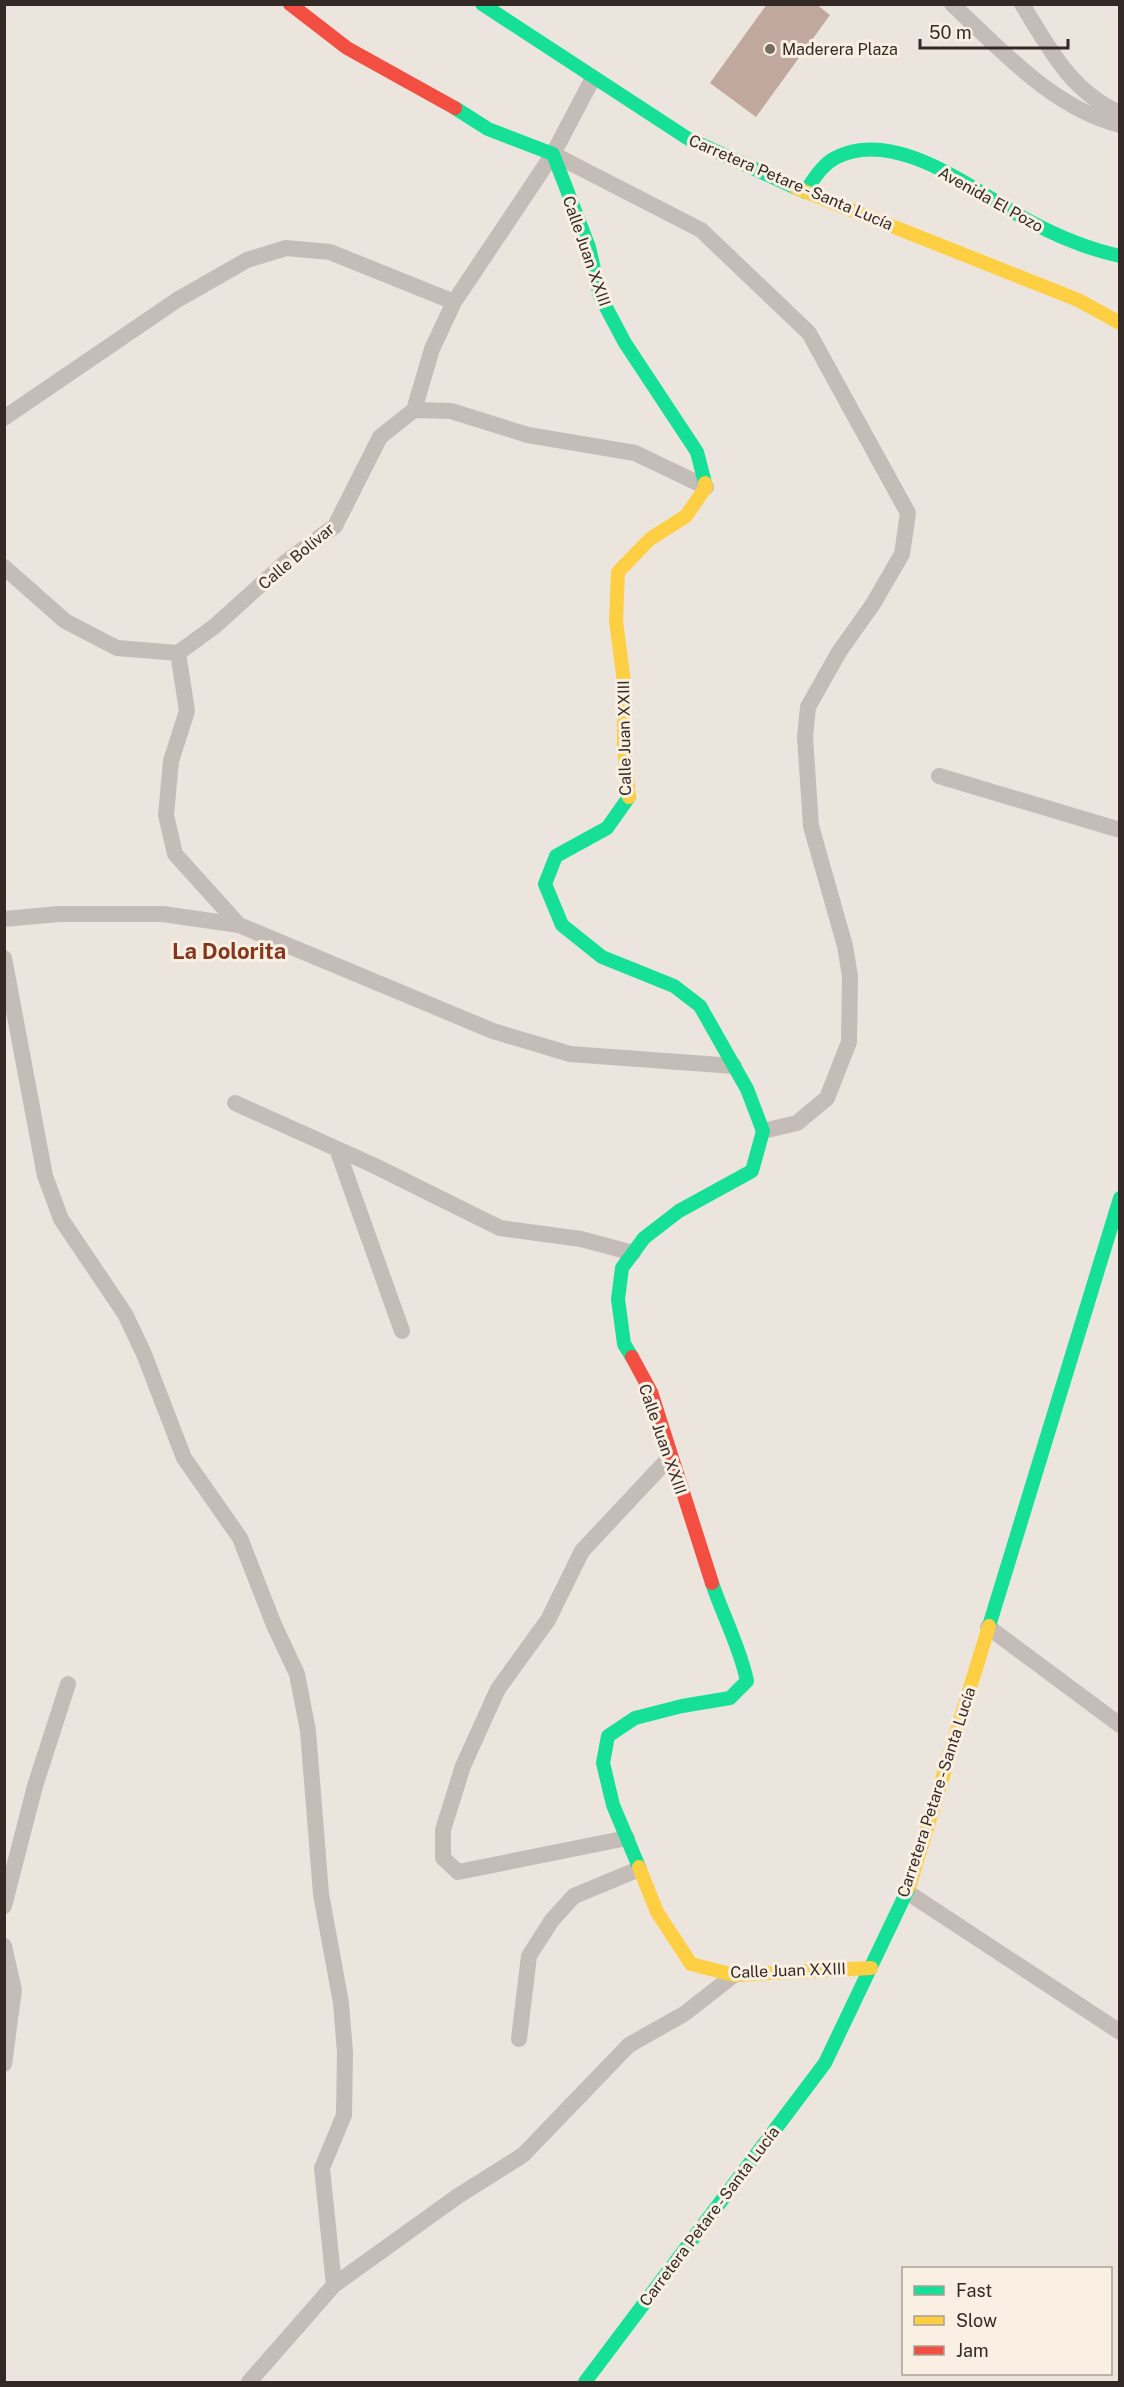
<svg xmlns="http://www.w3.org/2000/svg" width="1124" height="2387" font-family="'Public Sans',sans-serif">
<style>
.building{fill:#c0a89e}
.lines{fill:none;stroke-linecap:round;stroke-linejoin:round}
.street{stroke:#c4bdb7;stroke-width:16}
.fast{stroke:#16e098;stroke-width:14}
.slow{stroke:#ffcf43;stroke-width:14}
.jam{stroke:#f24e42;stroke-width:14}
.poi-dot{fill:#746b65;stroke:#f9efe3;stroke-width:2}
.labels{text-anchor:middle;stroke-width:6;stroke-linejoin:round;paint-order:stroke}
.poi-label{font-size:16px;fill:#342a25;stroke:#f9efe3;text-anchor:start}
.street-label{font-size:16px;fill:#342a25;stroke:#f9efe3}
.district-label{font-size:22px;font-weight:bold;fill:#86361c;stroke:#f9efe3}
</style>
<rect width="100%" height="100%" fill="#ece5dd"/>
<path class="building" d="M767,4H816L830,15L756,117L710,83Z"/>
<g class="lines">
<path class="street" d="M952,4C1001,50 1053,108 1120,125
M1022,4C1049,48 1071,92 1120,113
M593,78L553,154L701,230L809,333L908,513L902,554L873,604L839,652L808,707L805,737L811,826L845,946L850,976L849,1042L827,1098L797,1123L763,1131
M414,410L432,349L454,302L553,154
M4,418L177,300L247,260L286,248L330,252L454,302
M4,567L65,621L117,648L178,653L215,626L287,561L335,526L380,437L414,410L451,411L528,435L635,453L706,487
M178,653L187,711L171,761L166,815L175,854L239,925
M939,776L1120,830
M4,919L59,914H163L239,925L493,1031L570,1054L734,1066
M4,958L45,1176L61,1219L125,1314L144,1354L184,1458L240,1538L274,1625L297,1674L308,1731L321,1894L341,2003L345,2052L344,2115L322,2168L334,2285
M235,1103L373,1165L500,1228L581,1239L633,1253
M337,1149L402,1331
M988,1627L1120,1725
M627,1838L458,1872L443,1858V1830L463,1766L498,1689L548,1620L582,1551L670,1457
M907,1892L1120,2032
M4,1906L35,1786L68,1684
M4,1946L14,1990L4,2064
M519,2039L529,1956L552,1920L574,1896L639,1869
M249,2382L334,2285L458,2196L523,2155L629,2045L684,2014L734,1975"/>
<path class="fast" d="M482,4L687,138L796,188
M455,108L488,129L553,154L589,247L600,296L625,343L697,452L705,483
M805,192C813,180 822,165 835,158C897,125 979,195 1031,222C1059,237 1088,249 1120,256
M629,797L607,828L556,856L545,884L562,925L602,957L674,986L700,1006L747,1089L763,1131L752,1171L679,1211L644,1238L622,1268L618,1299L624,1344L632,1357
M989,1626L1120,1198
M639,1867L613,1805L603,1763L608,1736L635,1718L682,1706L730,1698L747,1681C740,1647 723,1616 712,1583
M585,2382L825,2063L909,1887"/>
<path class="slow" d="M796,188L1078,300L1120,323
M629,797L624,748V682L616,621L618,572L650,539L686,516L706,487L705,483
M639,1867L657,1912L691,1964L734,1975L871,1968
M909,1887L989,1626"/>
<path class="jam" d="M290,4L347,48L455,108
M632,1357L651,1392L712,1583"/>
</g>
<circle class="poi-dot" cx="770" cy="49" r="6"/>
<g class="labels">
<g class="poi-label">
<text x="782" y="55">Maderera Plaza</text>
</g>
<g class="street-label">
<text transform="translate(791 182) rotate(23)" y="6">Carretera Petare - Santa Lucía</text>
<text transform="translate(991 199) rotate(29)" y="6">Avenida El Pozo</text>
<text transform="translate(587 251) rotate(71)" y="6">Calle Juan XXIII</text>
<text transform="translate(296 556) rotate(-40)" y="6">Calle Bolívar</text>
<text transform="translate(624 738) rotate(-91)" y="6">Calle Juan XXIII</text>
<text transform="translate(663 1439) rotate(71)" y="6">Calle Juan XXIII</text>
<text transform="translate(936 1792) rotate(-72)" y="6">Carretera Petare - Santa Lucía</text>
<text transform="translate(788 1970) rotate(-2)" y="6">Calle Juan XXIII</text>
<text transform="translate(709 2216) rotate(-53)" y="6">Carretera Petare - Santa Lucía</text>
</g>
<g class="district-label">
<text x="229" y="959">La Dolorita</text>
</g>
</g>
<rect width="1124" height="2387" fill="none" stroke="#342a25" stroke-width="12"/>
<rect x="902" y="2267" width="210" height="108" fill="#f9efe3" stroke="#aaa097" stroke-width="1.5"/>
<rect x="914" y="2286" width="30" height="9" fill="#16e098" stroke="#aaa097" stroke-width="1.5"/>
<text x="956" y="2297" font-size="18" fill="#342a25">Fast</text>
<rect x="914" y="2316" width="30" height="9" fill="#ffcf43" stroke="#aaa097" stroke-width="1.5"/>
<text x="956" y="2327" font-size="18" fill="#342a25">Slow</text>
<rect x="914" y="2346" width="30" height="9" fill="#f24e42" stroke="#aaa097" stroke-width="1.5"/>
<text x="956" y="2357" font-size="18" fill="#342a25">Jam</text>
<path d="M920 39v9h148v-9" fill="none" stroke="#342a25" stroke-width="3"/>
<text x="929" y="39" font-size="18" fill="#342a25" stroke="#f9efe3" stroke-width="4.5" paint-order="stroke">50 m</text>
</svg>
